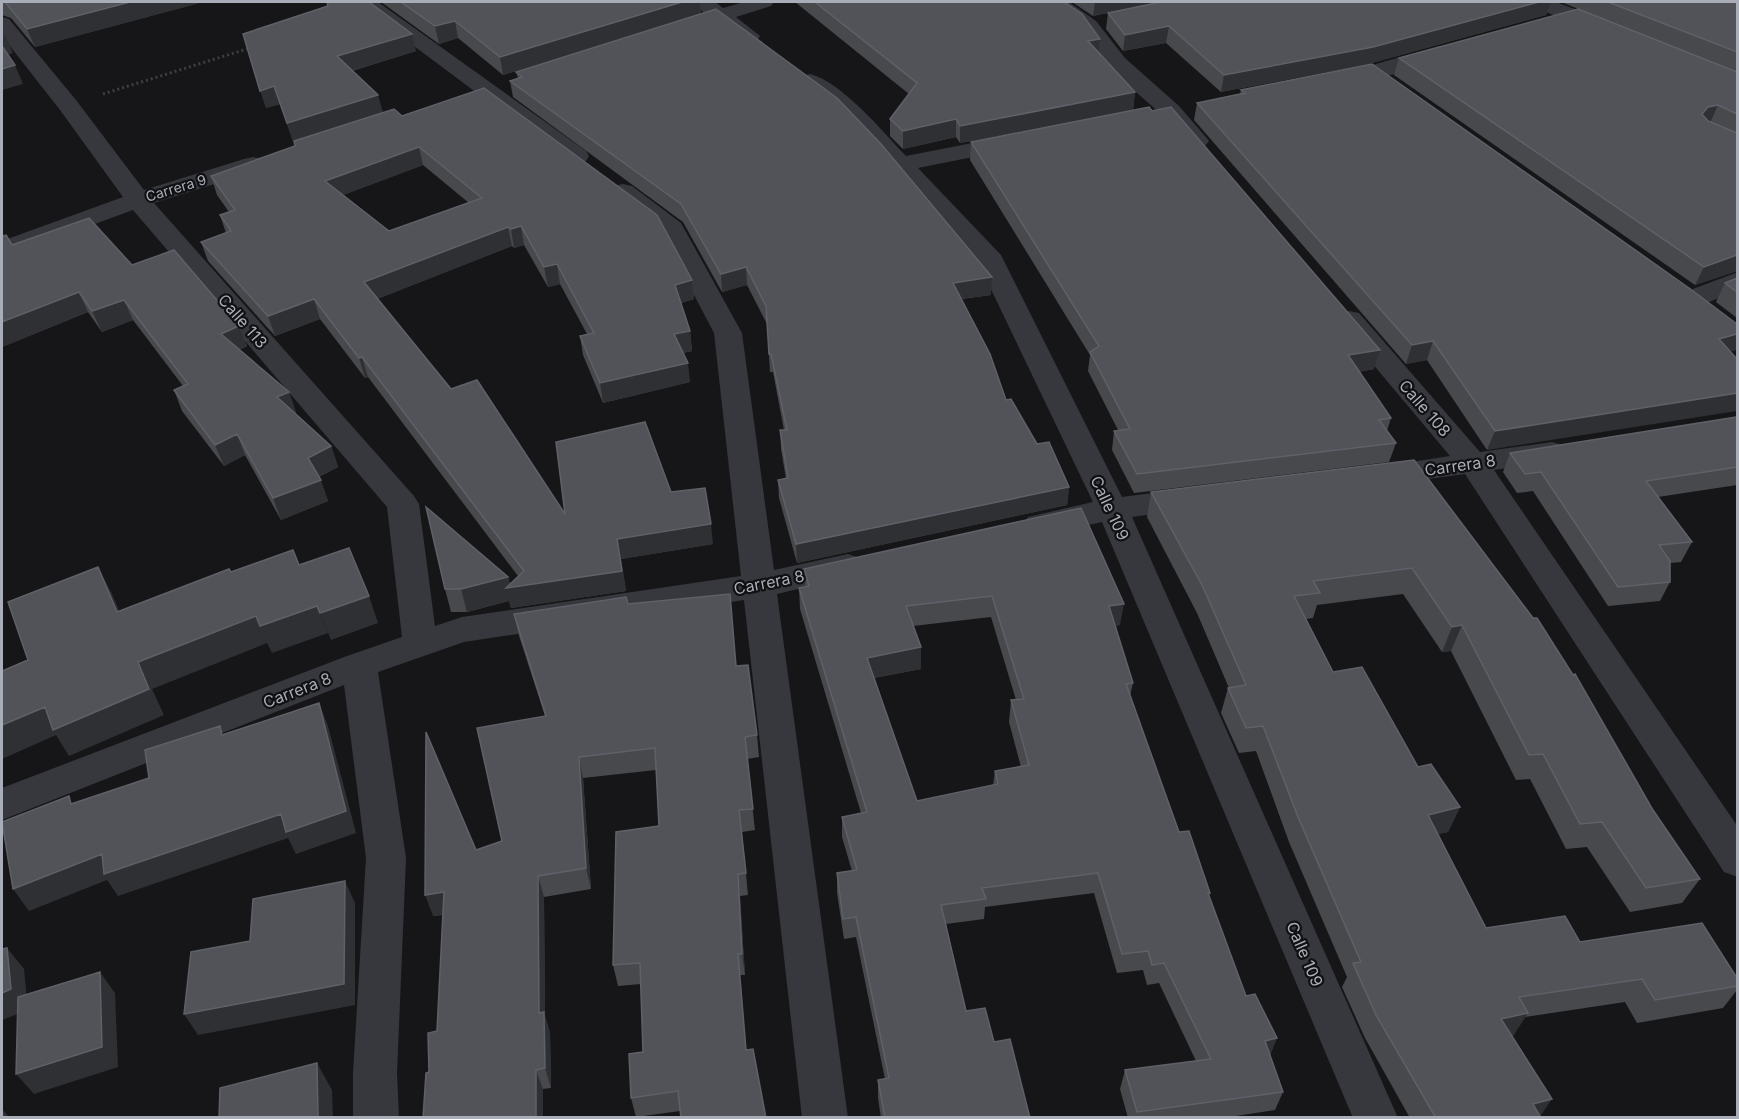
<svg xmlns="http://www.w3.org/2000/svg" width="1739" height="1119" font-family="Inter,sans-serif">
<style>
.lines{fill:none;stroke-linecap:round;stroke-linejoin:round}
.path{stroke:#3d3f44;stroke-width:3;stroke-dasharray:2 3;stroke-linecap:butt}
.minor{fill:#37383d;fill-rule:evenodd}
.wall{fill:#47494d;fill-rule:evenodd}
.shaded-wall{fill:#2f3033}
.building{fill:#525359;stroke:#5f6168;stroke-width:1.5;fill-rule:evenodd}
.labels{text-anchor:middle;stroke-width:4.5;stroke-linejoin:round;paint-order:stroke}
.far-street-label{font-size:14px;fill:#a8adb8;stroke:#111113}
.street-label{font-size:16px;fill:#a8adb8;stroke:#111113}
</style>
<rect width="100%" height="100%" fill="#161618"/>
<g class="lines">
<path class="path" d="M103,94L250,48"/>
<path class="minor" d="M355,2H378L586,151L589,156L586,161L577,163L568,161Z
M692,2H715L723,8L744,2H774L771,6L736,17L760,36L757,41C741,45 729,32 717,23L704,26L697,24L693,20L697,16L704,13Z
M1046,2H1069L1096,21L1125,58L1179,106L1205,136L1209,141L1205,146L1197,148L1189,146L1163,116L1109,68L1082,29Z
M1529,2H1556L1614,24L1617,29L1614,34L1606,35L1598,34L1532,6Z
M2,17L9,19L76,100L144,190L244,159L253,157L262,159L265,164L262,169L154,203L414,496L419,504L435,626L462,617L741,576L714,333L661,232L611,191L614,186L623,184L632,186L681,223L742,333L774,570L848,554L860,558L865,566L860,574L777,594L848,1118H802L744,600L464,642L378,672L406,858L397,1073L399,1118H353V1073L366,858L344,685L2,820V788L347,656L402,637L387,507L133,210L2,258V241L123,197L60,110L2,36Z
M1439,46L1447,48L1450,53L1447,58C1419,66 1353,90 1327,84L1324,79L1327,74L1369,66Z
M810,74C842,82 883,132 906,156L1013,135L1021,137L1025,142L1021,147L1013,149L918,168L1001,255L1122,497L1192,488L1203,491L1208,499L1203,507L1132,517L1398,1118H1353L1102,522L1039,536L1028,533L1023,525L1028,517L1093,502L976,258L839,113L802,86L799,81L802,76Z
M1738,272V290L1702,305L1692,307L1682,305L1678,299L1682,293Z
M1349,311L1359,313L1480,452L1552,442L1563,445L1567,452L1563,459L1494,470L1738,827V877L1724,872L1465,474L1377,486L1366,483L1361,476L1366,469L1450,456L1335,319L1339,313Z"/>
</g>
<path class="wall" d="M2,2H203L35,47L11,18L2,15Z
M326,2H369L416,51L352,71L383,112L293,141L280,104L266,108L328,6Z
M381,2H700L701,13L503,75L458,38L439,44Z
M795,2H1064L1098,53L1135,92L1133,110L960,143L956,137L903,149L890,136V119L909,94Z
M1072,2H1551L1546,15L1368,64L1221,92L1166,43L1123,51L1106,29L1108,13L1141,6L1093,16Z
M1561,2H1737V271L1695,285L1394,75L1399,58L1656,40Z
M516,72L991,295L962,299L1006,400L1069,487L1067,505L797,563L779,498L778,480L786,479L781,449L780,430H784L773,372H770L767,324L747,285L722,292L683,222L513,97L510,81L518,78Z
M1241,90L1736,324L1731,352L1487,450L1427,360L1406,364L1194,120L1197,103L1240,94Z
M402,116L692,280L694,299L681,303L690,331L692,351L683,353L690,382L603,403L583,355L580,336L587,334L560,284L548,287L524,245L514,248L512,246L377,299L451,389L565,514L671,492L713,544L621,559L626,591L511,608L509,601L467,612H451L445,589L508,577L510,584L518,576L368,377L365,378L320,319L275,336L208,261L201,242L226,233L220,215L229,212L217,195L211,176ZM423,165L469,203L389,231L343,195Z
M971,142L1374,369L1359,372L1391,418L1387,431L1396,443L1389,462L1134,493L1112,450L1114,431L1118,430L1088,371L1090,355L970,160Z
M2,231L4,236L12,245L132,265L239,326L247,346L239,350L289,392L296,413H295L331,446L338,467L319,477L328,501L281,520L245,455L224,466L182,411L174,390L183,386L133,320L102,332L88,312L2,347Z
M1737,278V318L1716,302L1725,283Z
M1737,417V485L1658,497L1692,542L1681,562L1670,563V582L1660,601L1608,606L1533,491L1517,493L1503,472L1510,453Z
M1414,460L1700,879L1682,903L1630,912L1587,847L1566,849L1530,779L1516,780L1451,651L1442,652L1403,594L1317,605L1313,618L1306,619L1333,672L1418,767L1460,807L1448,832L1438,834L1486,928L1580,942L1737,978V990L1723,1008L1637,1023L1625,1002L1525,1017L1513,1036H1512L1541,1118H1410L1365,1038L1342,987L1347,977L1289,842L1256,751L1239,753L1221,713L1228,688H1229L1197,613L1147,517L1151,492Z
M1081,508L1120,625L1115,626L1133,683L1130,696L1179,832L1210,893L1209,896L1246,996L1277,1038L1270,1055L1283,1092L1275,1110L1223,1118H1128L1120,1089L1125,1070L1196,1061L1159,983L1147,985L1143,970L1117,973L1094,893L985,907L984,919L946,924L966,1011L994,1042L1030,1118H881L878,1098V1080L885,1079L856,937L844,939L837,893V873L852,871L842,837V817L861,813L800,609L799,588L805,587L804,569ZM991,617L1016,700H1011L1009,722L1021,767L995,771L993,785L917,801L874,678L921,669V647L913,626Z
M628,604L736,666L757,735L759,757L747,759L755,830L742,832L748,895L740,896L745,975H740L680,1111L636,1117L631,1098L643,1052L641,984L618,986L613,965L659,826L656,770L583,778L591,889L544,897L545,1016L550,1033L551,1088L543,1089V1118H423L429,1072L437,1031L443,915L433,916L476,850L502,841L545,716L519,636L514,614Z"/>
<path class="shaded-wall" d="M130,2H203L35,47L27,29Z
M682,2H700L701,13L503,75L500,57Z
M1095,2H1161L1093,16Z
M1539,2H1551L1546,15L1368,64L1221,92L1224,75Z
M455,21L458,38L439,44L435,26Z
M1169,26L1166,43L1123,51L1125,35Z
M412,34L416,51L341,74L337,56Z
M5,35L13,53L3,56L2,52V36Z
M1100,39L1098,56L1088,41Z
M15,65L23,84L2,90V69Z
M274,86L280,104L266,108L260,91Z
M1135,92L1133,110L960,143V126Z
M378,95L383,112L293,141L287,123Z
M1718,105L1710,123L1700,125L1702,114L1708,107Z
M956,119V137L903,149V131Z
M419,147L423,165L330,200L325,181Z
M521,226L524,245L514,248L511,229Z
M508,227L512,246L370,302L364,282Z
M1737,255V271L1695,285L1704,267Z
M557,264L560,284L548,287L544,267Z
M746,267L747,285L722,292L721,274Z
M992,277L991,295L952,300L953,283Z
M692,280L694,299L677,304L675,285Z
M79,292L88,312L2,347V322Z
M314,299L320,319L275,336L268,316Z
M124,300L133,320L102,332L92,311Z
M239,326L247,346L229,355L221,334Z
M690,331L692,351L677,354L674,334Z
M1737,334V350L1710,358L1719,339Z
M1433,341L1427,360L1406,364L1412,345Z
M1380,350L1374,369L1343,375L1348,355Z
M362,357L368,377L365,378L359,358Z
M688,363L690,382L603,403L600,383Z
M289,392L296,413L285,418L277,397Z
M1737,393V411L1487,450L1495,431Z
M237,434L245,455L224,466L215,445Z
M331,446L338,467L315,479L308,458Z
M321,480L328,501L281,520L273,498Z
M1069,487L1067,505L797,563L796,544Z
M711,524L713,544L621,559L626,591L511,608L509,601L467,612L461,589L508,577L510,587L617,539Z
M98,567L112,594L131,639L117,612Z
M369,596L378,623L331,640L320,613Z
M1124,604L1120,625L1106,627L1109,606Z
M317,606L328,633L272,653L267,643L152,689L164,715L69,756L56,735L2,759V725L138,662L256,616Z
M1462,625L1451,651L1442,652L1452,627Z
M921,647V669L867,679V658Z
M319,703L328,726L356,833L296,854L288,838L118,896L107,880L29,911L13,889Z
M579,757L583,778L591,889L586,868Z
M1460,807L1448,832L1416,839L1428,815Z
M738,874L740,896L745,975L742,954Z
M538,876L544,897L545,1016L550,1033L551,1088L545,1068L539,1013Z
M345,881L355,903V1005L198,1035L184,1014Z
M444,892L451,913L433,916L425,895Z
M7,948L24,969L28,1010L2,1020V993Z
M738,954L740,975L748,1070L746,1050Z
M100,972L115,993L118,1067L34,1094L16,1074Z
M1528,1013L1513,1036L1486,1042L1501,1019Z
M1277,1038L1269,1057L1265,1041Z
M317,1063L332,1090L333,1118H318Z
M536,1070L543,1089V1118H536Z
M1552,1099L1539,1118L1533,1104Z
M2,1109L9,1117V1118H2Z"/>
<path class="building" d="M5,2H130L27,29Z
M327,2H369L412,34L337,56L378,95L287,123L274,86L260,91L243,34L328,6Z
M401,2H682L500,57L455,21L435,26Z
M815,2H1064L1082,14L1100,39L1088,41L1135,92L960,126L956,119L903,131L890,119L917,83Z
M1161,2H1539L1373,47L1224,75L1169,26L1125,35L1108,13Z
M1608,2H1737V52Z
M716,9L837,98L881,144L992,277L953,283L990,354L1006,400L1011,399L1037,444L1049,442L1069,487L796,544L778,480L788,478L780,430H787L771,354H769L766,306L746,267L721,274L681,204L510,81L522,77L516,72Z
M1578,9L1737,72V114L1718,105L1708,107L1702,114L1708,121L1737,133V255L1704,267L1399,58Z
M2,46L15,65L2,69Z
M1372,64L1689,288L1737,324V334L1719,339L1737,359V393L1495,431L1433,341L1412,345L1197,103L1245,93L1241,90Z
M484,88L657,215L692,280L675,285L690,331L674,334L688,363L600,383L580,336L594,333L557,264L544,267L521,226L511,229L508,227L364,282L451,389L477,380L565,514L556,442L645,422L671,492L705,488L711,524L617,539L622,571L506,588L524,571L362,357L359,358L314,299L268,316L201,242L231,231L220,215L235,210L211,176L295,146L294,141L394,109L402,116ZM419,147L482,198L389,231L325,181Z
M1149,107L1152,111L1171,107L1380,350L1348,355L1391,418L1379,420L1396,443L1137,474L1114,431L1130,429L1090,352L1099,346L971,142Z
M89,218L132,265L174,250L239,326L221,334L289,392L277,397L331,446L308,458L321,480L273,498L237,434L215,445L174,390L188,384L124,300L92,311L79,292L2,322V237L6,235L12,245Z
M1737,278V292L1725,283Z
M1737,417V467L1646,481L1692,542L1659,545L1670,561V582L1618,587L1541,472L1525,474L1510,453Z
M1414,460L1533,618H1537L1573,675L1575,674L1653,810L1700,879L1646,888L1602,822L1580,824L1543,754L1529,755L1462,625L1452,627L1412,568L1313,581L1320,593L1294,596L1333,672L1362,667L1418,767L1431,764L1460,807L1428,815L1486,928L1565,916L1580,942L1702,923L1737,978V986L1655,1000L1642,979L1519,997L1528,1013L1501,1019L1552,1099L1533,1104L1541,1118H1436L1376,1015L1353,963L1361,962L1298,817L1263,726L1246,728L1228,688L1246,685L1203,587L1151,492Z
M426,507L508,577L461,589H445Z
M1081,508L1124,604L1109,606L1133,683L1126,684L1179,832L1189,831L1210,893H1208L1246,996L1255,994L1277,1038L1265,1041L1283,1092L1137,1112L1125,1070L1211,1059L1164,963L1152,965L1148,951L1122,954L1098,873L982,888L986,899L941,905L966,1011L985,1008L994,1042L1010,1039L1030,1118H885L878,1080L889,1078L856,917L843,919L837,873L857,870L842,817L867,812L799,588L809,586L804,569ZM992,596L1024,699L1011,700L1029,765L995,771L998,784L917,801L867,658L921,647L906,606Z
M349,548L369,596L320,613L317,606L260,626L256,616L138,662L149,689L53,730L45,707L2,725V671L28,660L8,602L98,567L117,612L229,569L231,572L293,550L299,565Z
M730,594L736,666L748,665L757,735L745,737L753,809L739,810L746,873L738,874L742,954H738L746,1050L753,1049L766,1118H681L678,1091L631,1098L629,1054L643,1052L640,963L613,965L616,832L659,826L655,748L579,757L586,868L538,876L539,1013L544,1012L545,1068L536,1070V1118H423L426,1073L429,1072L428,1033L437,1031L444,892L425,895L426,732L476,850L502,841L477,728L546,716L514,614L626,597L628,604Z
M319,703L346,811L286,832L281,814L104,874L102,854L13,889L2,822L69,796L71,804L149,778L145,750L220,726L222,735Z
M345,881L344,984L184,1014L191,952L250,941L253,899Z
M7,948L11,989L2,993V949Z
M100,972L102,1047L16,1074L18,997Z
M317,1063L318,1118H219L220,1088Z"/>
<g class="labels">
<g class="far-street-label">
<text transform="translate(176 188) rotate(-17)" y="5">Carrera 9</text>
</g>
<g class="street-label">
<text transform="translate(243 321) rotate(49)" y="6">Calle 113</text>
<text transform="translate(1425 408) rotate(49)" y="6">Calle 108</text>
<text transform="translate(1460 465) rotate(-8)" y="6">Carrera 8</text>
<text transform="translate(1110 508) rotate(65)" y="6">Calle 109</text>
<text transform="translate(769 582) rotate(-11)" y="6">Carrera 8</text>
<text transform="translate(297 690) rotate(-21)" y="6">Carrera 8</text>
<text transform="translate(1305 954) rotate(67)" y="6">Calle 109</text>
</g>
</g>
<rect width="1739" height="1119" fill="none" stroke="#a8adb8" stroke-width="6"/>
</svg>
